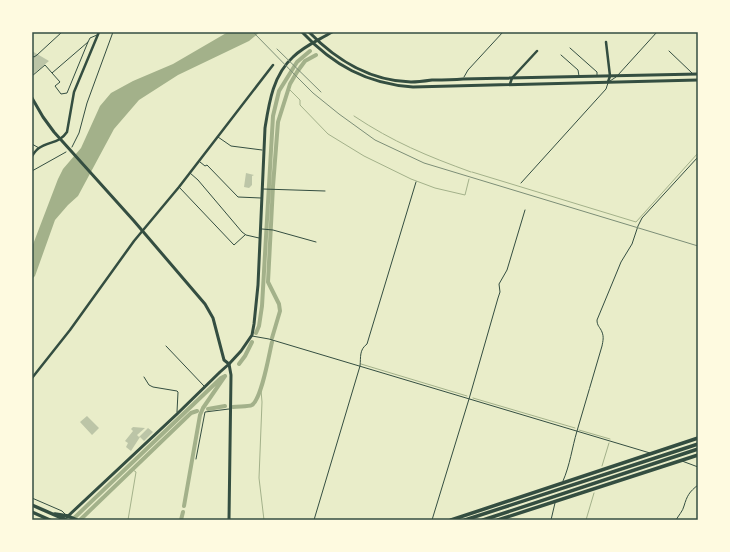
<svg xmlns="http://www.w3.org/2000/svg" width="730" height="552" font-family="Karla,sans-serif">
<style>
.water{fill:#a3b18a}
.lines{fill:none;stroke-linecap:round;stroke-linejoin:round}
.stream{stroke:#a3b18a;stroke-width:1}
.canal{stroke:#a3b18a;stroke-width:4}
.building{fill:#bcc5a7}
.path{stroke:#344e41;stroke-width:1}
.service{stroke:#344e41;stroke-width:1}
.minor{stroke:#344e41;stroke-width:2.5}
.tertiary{stroke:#344e41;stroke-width:3}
.secondary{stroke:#344e41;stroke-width:3}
.primary{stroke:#344e41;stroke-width:3.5}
.rail{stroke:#7c8e77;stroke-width:1}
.neatline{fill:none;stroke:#344e41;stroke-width:1.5}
</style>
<rect width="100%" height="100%" fill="#e9edc9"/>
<path class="water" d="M228,32H260L249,41L178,75L139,100L114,129L78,196L68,205L55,220L35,276L32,279V247L58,179L63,169L81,148L100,106L111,93L133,81L173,64Z"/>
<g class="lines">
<path class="stream" d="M288,88L300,100V105L328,134L364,156L411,179L435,188L465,195L469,179
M354,116C393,142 427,156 471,172
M472,172L636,222L698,153
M361,364L467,396
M261,390L262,402L259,478L264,520
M473,398L575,428
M579,430L610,439
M602,466L609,443
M128,520L136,472L133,470
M586,520L594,493"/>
<path class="canal" d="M256,333L259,326L262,306L273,116L279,91L297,62L310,51
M272,338L280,311L279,304L268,282L273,186L278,122L290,84L297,72L305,61L316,55
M239,364L245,356L252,342
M233,407C239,406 248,407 252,405C262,398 269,354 272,342
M208,409L225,406
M184,506L200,415L203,408L225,376
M72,520L221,378L225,376
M80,520L191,413L197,411
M181,520L183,512"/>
</g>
<path class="building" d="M32,51L49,61L32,75Z
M246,173L254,175L252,176V185L249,188L244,187Z
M87,416L99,428L92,435L80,422Z
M133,427L145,428L137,435L139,437L148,428L153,432L144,441L140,437L131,451L126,447L128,443L125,441L133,431L131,429Z"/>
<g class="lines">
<path class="path" d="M72,147L79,133L87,103L113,32
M32,171L66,152"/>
<path class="service" d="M570,48L597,72V75
M669,51L692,73
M561,55L578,70L579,76
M32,56L34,57L37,55L62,32
M52,73L60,82L55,86L61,94L67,93L88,42
M618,75L657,32
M32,76L45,65L52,73L88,42L90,38L97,35
M464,77L468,70L503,32
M610,81L616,77
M218,137L231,146L262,150
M32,144L39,148
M200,162L205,166L207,165L238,197L261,198
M190,173L198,180L242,232L246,235L259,238
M521,183L606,89L608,83
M179,187L234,245L245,235
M263,189L325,191
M262,229L273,230L316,242
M252,336L269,339L650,453
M166,346L204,386
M144,377L149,385L153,387L177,391L178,392L177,412
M196,459L205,412L229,409
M682,461L698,467
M563,481C570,465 572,448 577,431C585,403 594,374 602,346C603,341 604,337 602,332C600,327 597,326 597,320L614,279L621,262L632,244L638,226L642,218L698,157
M32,498L62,511L66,515
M32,519L35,520
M314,520L360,366C361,357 359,350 367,344L416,182
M432,520L469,399L498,298L500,292L499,284L507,270L525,210
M551,520L555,503
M676,520C678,516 683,511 684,506C687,496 689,492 698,485"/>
<path class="minor" d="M606,42L610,76L608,82
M510,84L512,78L537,51
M32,156C34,153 36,150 39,148C49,141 59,144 67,132L74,92L99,32
M32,378L70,330L134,241L179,187L273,65"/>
<path class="tertiary" d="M302,32C333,65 367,84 413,87L698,80
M309,32C336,60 371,81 411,82C418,82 425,81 432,80C442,80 452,80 463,79L698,74
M32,98L43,117L54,132L134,221L205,304L213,318L224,360L229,364L220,372L177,414L67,517"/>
<path class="secondary" d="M229,520L231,375L229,364L241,351L252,335L254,324L258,285L265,128C269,103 273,75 293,57C304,46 319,40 332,32"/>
<path class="primary" d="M32,505L66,520
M32,512L50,520
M55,514L68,516L77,520
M451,520L698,438
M465,520L698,444
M483,520L698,449
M498,520L698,455"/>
<path class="rail" d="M253,32L299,79L313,93L339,114L375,140L424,163L698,246
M277,49L321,92"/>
</g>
<rect width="730" height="552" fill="none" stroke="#fefae0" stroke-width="66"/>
<rect x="33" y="33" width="664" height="486" class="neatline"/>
</svg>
